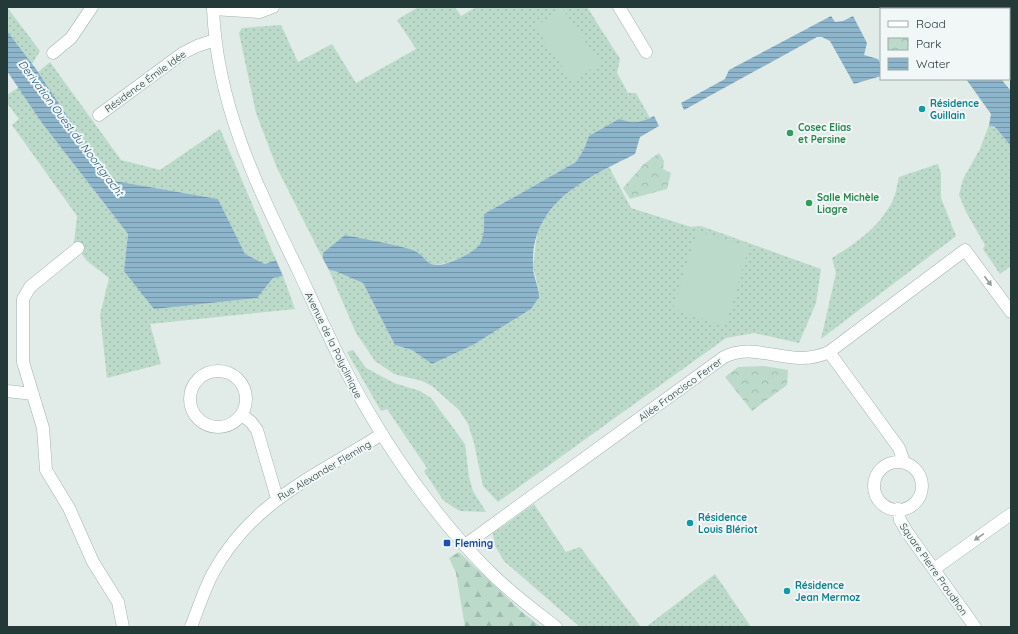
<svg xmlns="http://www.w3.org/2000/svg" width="1018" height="634" font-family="Quicksand,sans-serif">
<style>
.grass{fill:url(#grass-dots)}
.forest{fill:url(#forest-firs)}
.park{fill:url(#park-crowns)}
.pitch{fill:#bbdaca}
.water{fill:url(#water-rules)}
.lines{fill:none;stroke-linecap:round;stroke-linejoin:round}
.street-casing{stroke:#a4b2b0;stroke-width:13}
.secondary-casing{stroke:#a1b6b3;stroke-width:13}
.street{stroke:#fff;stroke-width:12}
.secondary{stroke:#fff;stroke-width:12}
.oneway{fill:#919c9c}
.culture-dot{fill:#0f9aa8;stroke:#f1f7f6;stroke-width:1.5}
.leisure-dot{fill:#2e9e5b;stroke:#f1f7f6;stroke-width:1.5}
.transit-dot{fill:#1a4fb4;stroke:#f1f7f6;stroke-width:1.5}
.labels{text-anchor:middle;stroke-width:4;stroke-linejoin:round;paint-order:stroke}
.street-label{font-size:10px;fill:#233a39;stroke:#f1f7f6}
.culture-label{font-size:10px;font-weight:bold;fill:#0d838f;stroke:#f1f7f6;text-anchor:start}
.leisure-label{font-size:10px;font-weight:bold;fill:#27864d;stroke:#f1f7f6;text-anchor:start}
.transit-label{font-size:10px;font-weight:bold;fill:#164399;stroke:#f1f7f6;text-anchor:start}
.water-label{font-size:11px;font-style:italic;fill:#215372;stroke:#f1f7f6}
</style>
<defs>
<pattern id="grass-dots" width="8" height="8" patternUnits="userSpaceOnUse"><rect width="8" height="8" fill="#bbdaca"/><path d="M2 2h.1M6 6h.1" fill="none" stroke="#a0bcae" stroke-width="1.8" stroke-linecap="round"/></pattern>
<pattern id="forest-firs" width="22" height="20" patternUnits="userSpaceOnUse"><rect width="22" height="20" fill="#bbdaca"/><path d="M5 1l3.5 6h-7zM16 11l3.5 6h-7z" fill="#a0bcae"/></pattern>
<pattern id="park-crowns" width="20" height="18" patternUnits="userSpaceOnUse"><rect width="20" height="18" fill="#bbdaca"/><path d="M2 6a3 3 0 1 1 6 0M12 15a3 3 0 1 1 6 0" fill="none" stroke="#a0bcae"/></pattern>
<pattern id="water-rules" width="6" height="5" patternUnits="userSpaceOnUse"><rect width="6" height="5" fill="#8db5cc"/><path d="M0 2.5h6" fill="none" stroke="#7394a7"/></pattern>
</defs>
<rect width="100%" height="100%" fill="#e1ebe8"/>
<path class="grass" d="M7,7L40,51L32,64L7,31Z
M418,7H455L461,16L476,7H587L620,59L617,73L628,93H636L650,118L641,123L626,122L589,136L584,149L576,162L484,214C484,224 485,235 480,244C475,254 441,268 430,264C425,262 420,255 416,251L324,253L323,259L277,168L256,113L239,33L242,28L281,25L298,62L332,44L356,83L416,49L397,20Z
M50,62L121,160L160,170L220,129L276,260L265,264L245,254L218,199L115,181L107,176L38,72Z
M19,87L42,123L128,234L124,271L256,298L273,278L283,276L295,309L150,324L161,364L107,378L100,315L109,278L87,261L74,243L77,216L12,125L19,119L7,103V95Z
M989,125L995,127L1011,146V266L1000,274L983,249L985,245L966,212L959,195L963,179L980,149Z
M938,164L941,173V198L956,236L821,339L836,273L832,258C856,243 877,229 891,204C896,196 897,185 899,177Z
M609,167L631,208L691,227L701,226L821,269L816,303L799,343L754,333L726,338L498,502L483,486L474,443L468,424L459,410L432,386L422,381L394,374L375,361L356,333L329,270L335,271L363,283L395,345L412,350L432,364L473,345L531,309L539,290L533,267L536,241L540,223L558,201L576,186Z
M353,350L366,368L394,383L420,391L431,398L465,444L469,477L473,491L486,512L460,511L453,507L443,500L424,471L427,468L387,409L381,411L347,352Z
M534,504L566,552L580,547L641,627H580L504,561L494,544L493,533Z
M715,574L751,627H646Z"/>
<path class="forest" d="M459,552L522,612L541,627H465L456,573L449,558Z"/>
<path class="park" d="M659,153L664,161L663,169L671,173L667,189L630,199L623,188L644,164Z
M764,366L788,370L787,385L752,411L725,377L738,367Z"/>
<path class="pitch" d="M562,8L600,63L573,82L535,27Z
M697,231L749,247L725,326L673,309Z"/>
<path class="water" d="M831,16L835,22L843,21L853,16L867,43L864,55L878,59L881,65V76L854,84L830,41L822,37H817L684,110L681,103L725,79L729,70Z
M7,31L36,69L107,176L115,181L218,199L245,254L265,264L276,260L283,276L273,278L257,298L154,309L124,271L128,234L42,123L7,71Z
M966,79H1001L1011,91V146L995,127L989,125L991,114Z
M654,116L659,126L640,137L635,154C586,179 530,202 533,267C533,277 539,286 539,297L531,309L473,345L432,364L412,350L395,345L363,283L335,271L329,270L323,259V253L345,235C358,238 410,247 417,252C425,257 426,265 437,265C446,266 476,252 480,244C485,234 484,224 484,214L576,162L584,149L589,136L619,119C633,124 641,123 654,116Z"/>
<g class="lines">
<g class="street-casing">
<path id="street" d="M619,7L646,52
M992,7L993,9
M213,9L260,12L273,7
M1009,30L1011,32
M53,53L71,38L92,7
M99,115L183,53L197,46L215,40
M78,248L30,287L23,299V362L43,428L46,470L69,508L93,562L118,602L123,627
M829,352L899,448L904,462
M190 399a28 28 0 1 1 56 0a28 28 0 1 1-56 0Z
M7,391L33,394
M242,415L251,422L257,430L277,498
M874 486a24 24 0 1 1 48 0a24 24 0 1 1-48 0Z
M898,509L900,520L907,532L975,627
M465,545L724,357C758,340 790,370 829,352L965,250L1011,312
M934,569L1011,514
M191,627C198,609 204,590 213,573C252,501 316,476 382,434"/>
</g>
<g class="secondary-casing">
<path id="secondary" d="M213,7C216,103 256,184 297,268C321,319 344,372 374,421C404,472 449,532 491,573C511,593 534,610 556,627"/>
</g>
<use href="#street" class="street"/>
<use href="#secondary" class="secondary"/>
</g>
<defs><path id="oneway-solid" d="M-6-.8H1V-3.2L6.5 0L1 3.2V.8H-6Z"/></defs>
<g class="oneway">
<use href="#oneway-solid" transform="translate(988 281) rotate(53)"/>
<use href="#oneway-solid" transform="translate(979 537) rotate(145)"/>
</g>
<g class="culture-dot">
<circle cx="922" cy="109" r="4"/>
<circle cx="690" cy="523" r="4"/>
<circle cx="787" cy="591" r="4"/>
</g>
<g class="leisure-dot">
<circle cx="790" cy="133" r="4"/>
<circle cx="809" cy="203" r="4"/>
</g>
<rect class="transit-dot" x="443" y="539" width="8" height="8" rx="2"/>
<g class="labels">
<g class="street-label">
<text transform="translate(145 81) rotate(-36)" y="4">Résidence Émile Idée</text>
<text transform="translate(334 345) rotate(64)" y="4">Avenue de la Polyclinique</text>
<text transform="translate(680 389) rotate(-36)" y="4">Allée Francisco Ferrer</text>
<text transform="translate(324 470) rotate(-31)" y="4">Rue Alexander Fleming</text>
<text transform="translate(934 569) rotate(55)" y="4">Square Pierre Proudhon</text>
</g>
<g class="culture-label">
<text x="930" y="107">Résidence<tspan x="930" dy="12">Guillain</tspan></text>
<text x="698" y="521">Résidence<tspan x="698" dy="12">Louis Blériot</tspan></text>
<text x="795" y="589">Résidence<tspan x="795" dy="12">Jean Mermoz</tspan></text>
</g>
<g class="leisure-label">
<text x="798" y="131">Cosec Elias<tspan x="798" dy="12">et Persine</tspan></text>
<text x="817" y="201">Salle Michèle<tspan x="817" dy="12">Liagre</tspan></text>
</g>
<g class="transit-label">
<text x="455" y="547">Fleming</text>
</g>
<g class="water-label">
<text transform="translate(71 128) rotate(53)" y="4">Derivation Ouest du Noortgracht</text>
</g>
</g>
<rect width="1018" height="634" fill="none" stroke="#233a39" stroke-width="16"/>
<rect x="880" y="8" width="130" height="72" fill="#f1f7f6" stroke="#9fabaa"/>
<rect x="888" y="21" width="20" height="6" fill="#ffffff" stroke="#9fabaa"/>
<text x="916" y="28" font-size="12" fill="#233a39">Road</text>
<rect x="888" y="38" width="20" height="12" fill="url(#park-crowns)" stroke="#9fabaa"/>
<text x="916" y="48" font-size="12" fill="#233a39">Park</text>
<rect x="888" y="58" width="20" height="12" fill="url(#water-rules)" stroke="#9fabaa"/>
<text x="916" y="68" font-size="12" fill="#233a39">Water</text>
</svg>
